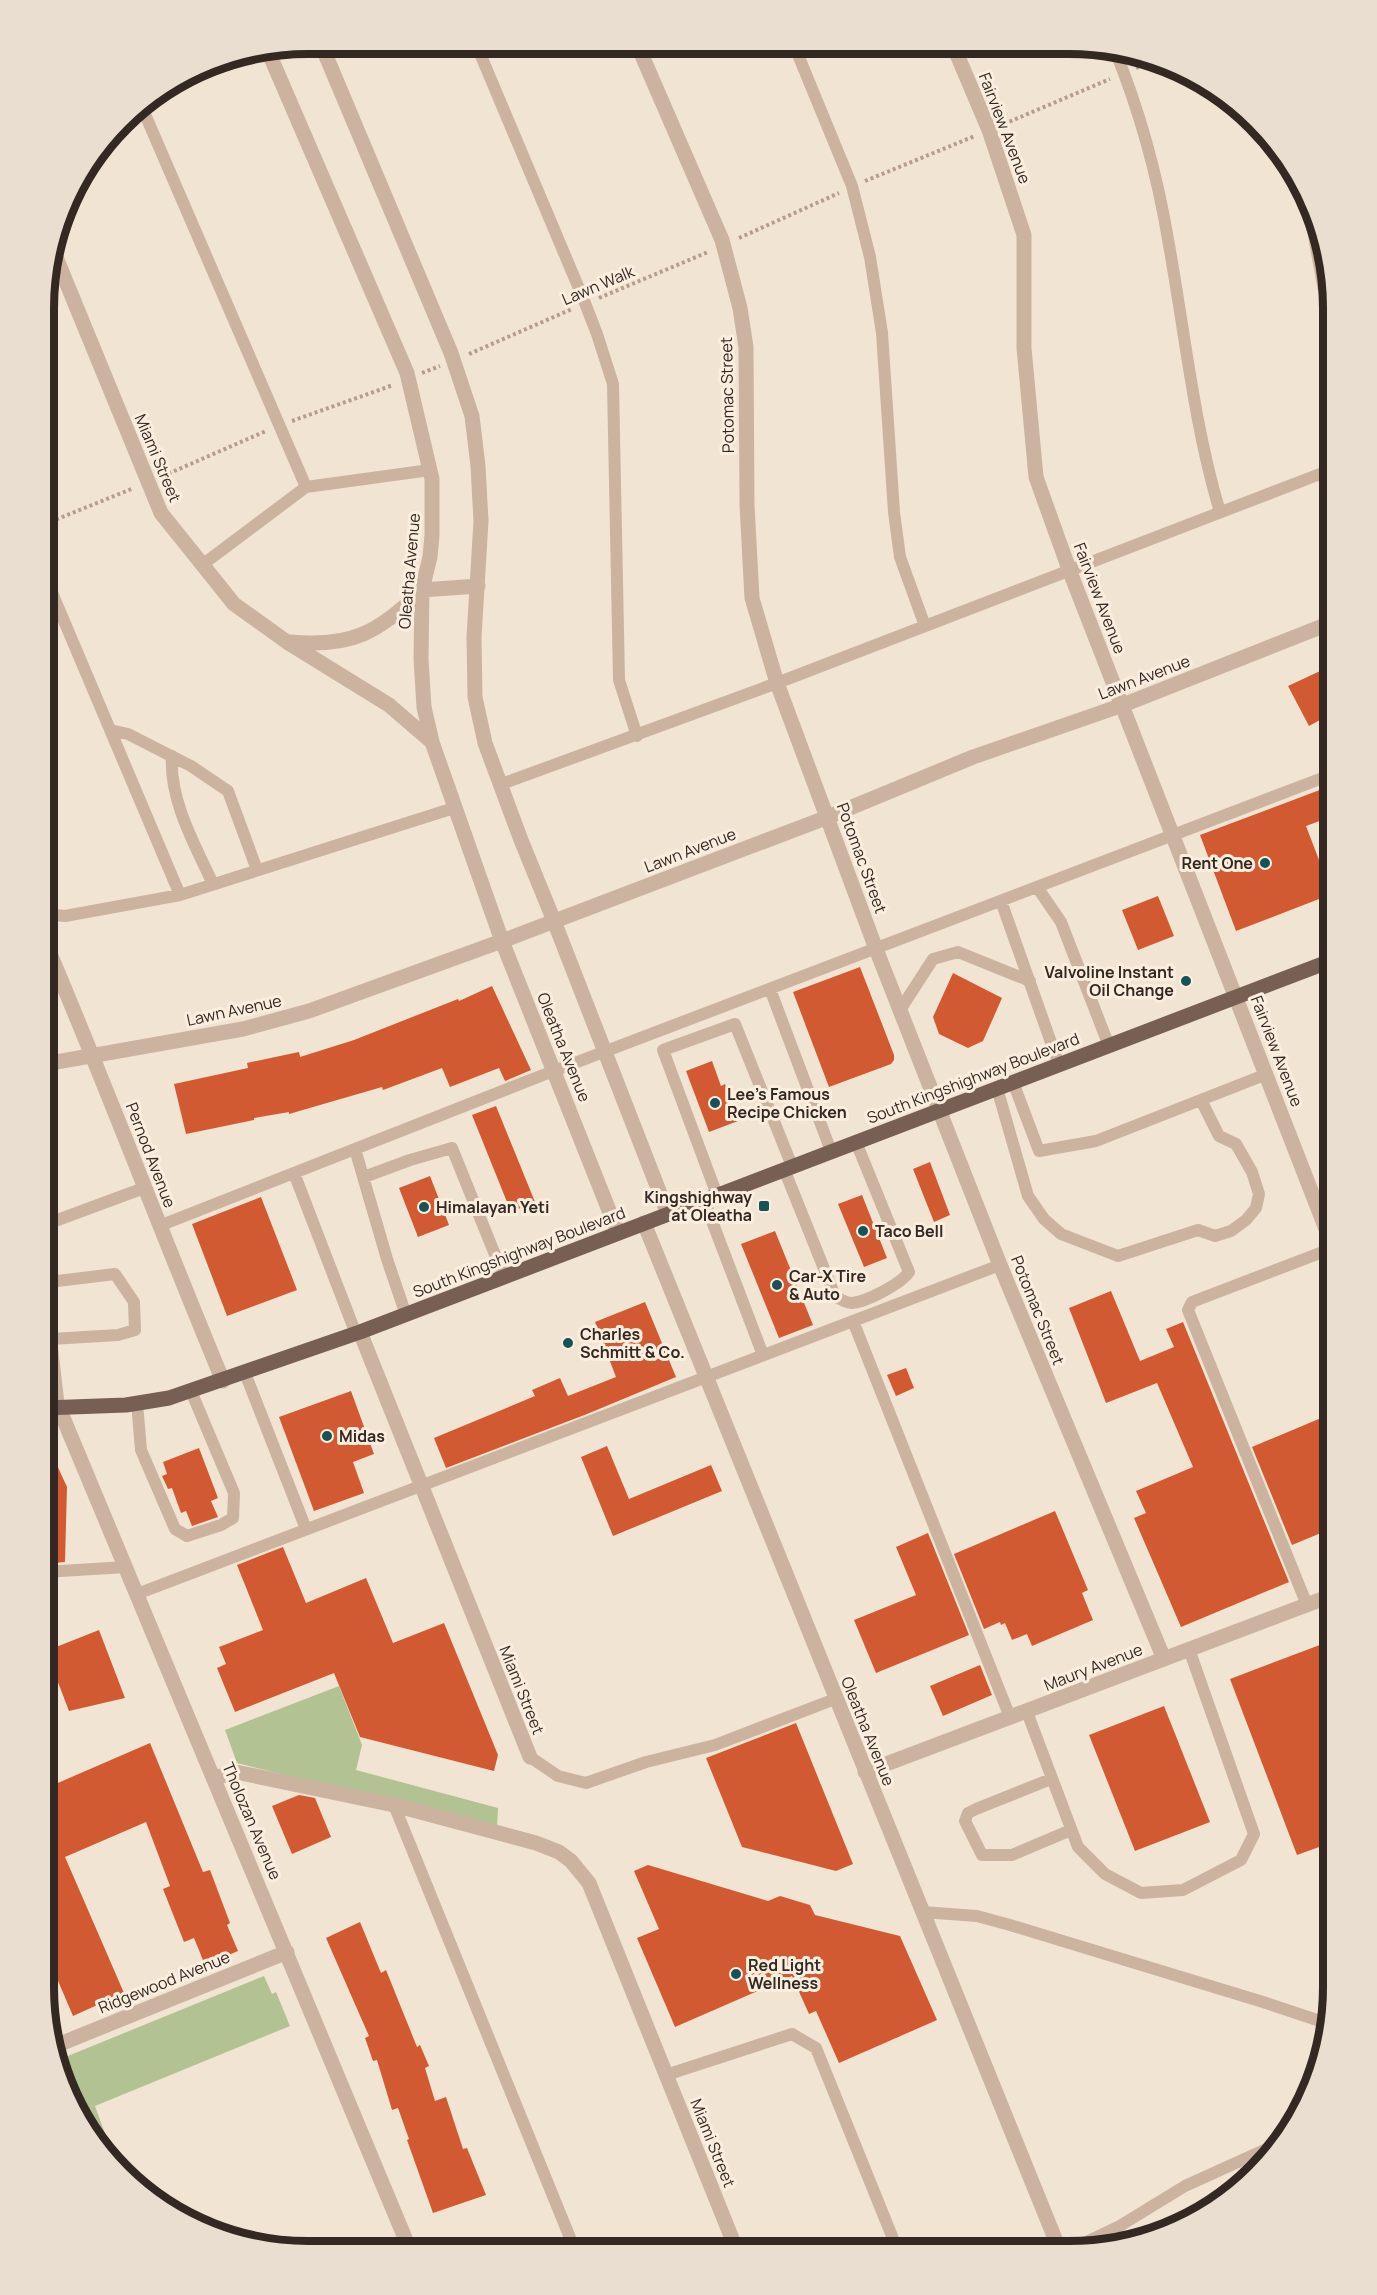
<svg xmlns="http://www.w3.org/2000/svg" width="1377" height="2295" font-family="Manrope,sans-serif">
<style>
.green{fill:#b2c293}
.building{fill:#d15a32}
.lines{fill:none;stroke-linecap:round;stroke-linejoin:round}
.path{stroke:#b79d89;stroke-width:4;stroke-dasharray:3 3;stroke-linecap:butt}
.service{stroke:#cbb39f;stroke-width:12}
.minor{stroke:#cbb39f;stroke-width:15}
.tertiary{stroke:#cbb39f;stroke-width:15}
.primary{stroke:#775f53;stroke-width:15}
.poi-dot{fill:#165358;stroke:#faeedf;stroke-width:2}
.labels{text-anchor:middle;stroke-width:6;stroke-linejoin:round;paint-order:stroke}
.street-label{font-size:16px;fill:#342823;stroke:#faeedf}
.poi-label{font-size:16px;font-weight:bold;fill:#342823;stroke:#faeedf;text-anchor:start}
.rim{fill:none;stroke:#342823;stroke-width:8}
</style>
<rect width="100%" height="100%" fill="#f2e4d3"/>
<path class="green" d="M339,1686L362,1745L356,1770L498,1808L497,1828L237,1763L225,1730Z
M264,1976L272,1994L276,1992L290,2026L95,2106L107,2139L96,2144L63,2088L58,2060Z"/>
<path class="building" d="M1333,665V713L1309,726L1288,686Z
M1333,785V816L1306,826L1332,894L1236,931L1200,835Z
M1158,896L1174,936L1138,950L1122,910Z
M860,967L894,1055V1060L891,1064L829,1087L793,992Z
M953,973L1002,998L983,1041L968,1048L939,1034L933,1017Z
M492,986L531,1070L505,1081L499,1068L450,1087L442,1068L383,1090L382,1087L289,1114V1112L254,1118V1120L186,1134L174,1084L248,1068L247,1063L299,1052L300,1057L354,1040L458,999L459,1001Z
M712,1061L721,1086L725,1084L738,1121L709,1132L686,1071Z
M496,1106L535,1202L511,1212L472,1115Z
M930,1162L950,1215L934,1222L913,1169Z
M430,1176L449,1225L418,1237L399,1188Z
M862,1195L887,1258L864,1267L838,1204Z
M261,1197L297,1290L227,1316L192,1224Z
M775,1231L813,1325L779,1338L741,1244Z
M1111,1291L1140,1361L1174,1347L1166,1329L1183,1322L1289,1582L1181,1627L1134,1518L1146,1513L1136,1491L1193,1467L1157,1383L1106,1403L1069,1308Z
M645,1302L676,1377L587,1414L446,1468L434,1438L535,1396L532,1390L560,1378L568,1396L616,1377L595,1322Z
M906,1368L914,1388L896,1396L887,1375Z
M351,1391L374,1454L353,1462L364,1493L314,1511L279,1417Z
M1333,1413V1528L1292,1545L1252,1447Z
M44,1437L67,1487L65,1562L44,1564Z
M607,1446L629,1499L711,1465L722,1491L613,1536L581,1457Z
M199,1448L218,1498L211,1501L218,1517L192,1526L186,1511L181,1513L172,1488L168,1489L162,1476L167,1474L163,1462Z
M1055,1511L1088,1590L1082,1593L1093,1620L1032,1646L1027,1634L1012,1640L1005,1623L1001,1625L1000,1622L984,1629L954,1554Z
M928,1533L969,1635L876,1673L854,1620L916,1595L896,1547Z
M283,1547L306,1603L366,1578L393,1643L444,1623L498,1755L494,1771L360,1737L334,1673L235,1712L217,1668L226,1664L219,1647L263,1630L237,1565Z
M99,1630L125,1698L69,1711L46,1651Z
M1333,1640V1842L1297,1855L1230,1679Z
M980,1665L992,1695L943,1716L930,1686Z
M1164,1706L1210,1822L1135,1851L1089,1735Z
M796,1723L853,1864L836,1871L742,1847L706,1758Z
M150,1743L203,1872L210,1870L230,1923L227,1925L238,1951L205,1965L194,1938L184,1942L163,1889L170,1886L146,1822L65,1857L124,1993L73,2016L44,1948V1789Z
M299,1795L315,1798L331,1837L292,1854L272,1806Z
M648,1865L768,1901L780,1896L810,1905L815,1915L900,1936L937,2020L839,2063L816,2011L809,2014L792,1976L675,2027L637,1938L659,1929L634,1871Z
M360,1922L381,1973L386,1970L417,2047L420,2045L429,2066L425,2068L435,2101L446,2097L463,2149L467,2148L486,2195L433,2213L407,2140L409,2139L398,2108L392,2110L377,2060L373,2061L365,2038L369,2036L326,1938Z"/>
<g class="lines">
<path class="path" d="M1136,68L1156,60
M1004,124L1110,79
M865,181L975,136
M739,238L839,193
M599,298L708,252
M469,354L572,309
M422,373L440,366
M292,421L393,385
M163,476L266,431
M45,524L134,488"/>
<path class="service" d="M476,44L583,298L597,334L613,384L619,680L637,736
M794,45L852,186L870,257L882,333L894,512L900,557L925,626
M1114,48C1140,111 1158,178 1169,245C1185,334 1194,425 1220,512
M141,105L306,487
M202,565L306,487L430,470
M45,576L180,895
M110,730L128,734L191,766L228,791L257,870
M172,756C169,800 195,845 213,884
M499,785L777,683L1333,469
M1037,887L1061,922L1109,1046
M1001,901L1059,1065
M45,914L65,916L180,895L454,808
M770,989L831,1151
M900,1010L933,959L958,952L1030,981
M1013,1082L1039,1151L1096,1141L1267,1074
M997,1088L1028,1196L1044,1219L1061,1234L1118,1256L1198,1230L1215,1236L1231,1231L1246,1220L1256,1208L1259,1194L1252,1172L1236,1144L1219,1136L1201,1100
M355,1149L387,1259L406,1315
M784,1169L835,1296C840,1299 845,1303 852,1303C866,1302 901,1284 909,1272L856,1142
M294,1173L356,1334
M364,1177L410,1160L452,1148L504,1277
M717,1195L663,1050L735,1024L792,1166
M704,1200L763,1355
M44,1225L144,1188
M159,1226L538,1077L1333,774
M853,1321L1010,1717
M51,1339L118,1335L135,1330L134,1302L115,1274L49,1282L51,1339L59,1408
M245,1373L306,1529
M137,1403L141,1450L175,1529L187,1536L221,1525L233,1518L234,1493L191,1391
M44,1572L126,1567
M137,1594L1000,1265
M1307,1605L1188,1310L1192,1302L1333,1248
M1027,1712L1078,1847L1105,1874L1141,1893L1183,1890L1241,1860L1254,1834L1189,1649
M530,1757L558,1776L586,1783L646,1762L715,1745L835,1699
M1051,1779L976,1809L968,1813L965,1821L982,1855H1012L1071,1830
M394,1805L575,2250
M922,1912L977,1916L1010,1925L1263,2002L1329,2024
M666,2075L792,2034L816,2048L898,2251
M1068,2251L1118,2227L1185,2186L1282,2142"/>
<path class="minor" d="M321,44L451,353L472,416L478,466L481,521L474,637L475,697L485,743L521,840L554,921L668,1214
M637,44L722,240L740,308L746,347L747,505L752,598L777,683L876,949L1000,1265L1164,1659
M953,45L989,130L1024,235V348L1036,477L1070,572L1333,1247
M268,51L407,373L432,479V535L430,557L422,590L421,659L424,707L432,742L502,941L618,1233
M1309,200L1333,332
M53,250L161,513L234,604L287,642L389,705L432,742
M290,642C351,648 380,632 422,590L478,586
M45,1064L243,1029L309,1011L502,941L828,817L973,757L1123,705L1333,622
M644,1223L1060,2251
M360,1332L530,1757
M59,1408L410,2250
M865,1772L1333,1595
M214,1778L236,1772L394,1805L536,1843L559,1852L571,1861L589,1883L737,2251
M55,2046L287,1952"/>
<path class="tertiary" d="M45,942C107,1087 162,1235 223,1381"/>
<path class="primary" d="M44,1408L126,1405L169,1398L360,1332L1333,960"/>
</g>
<g class="poi-dot">
<circle cx="1265" cy="863" r="6"/>
<circle cx="1186" cy="981" r="6"/>
<circle cx="715" cy="1103" r="6"/>
<rect x="758" y="1200" width="12" height="12" rx="3"/>
<circle cx="424" cy="1207" r="6"/>
<circle cx="863" cy="1231" r="6"/>
<circle cx="777" cy="1285" r="6"/>
<circle cx="568" cy="1343" r="6"/>
<circle cx="327" cy="1436" r="6"/>
<circle cx="736" cy="1974" r="6"/>
</g>
<g class="labels">
<g class="street-label">
<text transform="translate(1005 128) rotate(69)" y="6">Fairview Avenue</text>
<text transform="translate(598 285) rotate(-23)" y="6">Lawn Walk</text>
<text transform="translate(727 395) rotate(-91)" y="6">Potomac Street</text>
<text transform="translate(158 458) rotate(67)" y="6">Miami Street</text>
<text transform="translate(409 571) rotate(-85)" y="6">Oleatha Avenue</text>
<text transform="translate(1100 598) rotate(69)" y="6">Fairview Avenue</text>
<text transform="translate(1144 677) rotate(-21)" y="6">Lawn Avenue</text>
<text transform="translate(690 850) rotate(-21)" y="6">Lawn Avenue</text>
<text transform="translate(862 858) rotate(70)" y="6">Potomac Street</text>
<text transform="translate(234 1010) rotate(-12)" y="6">Lawn Avenue</text>
<text transform="translate(564 1047) rotate(68)" y="6">Oleatha Avenue</text>
<text transform="translate(1277 1051) rotate(69)" y="6">Fairview Avenue</text>
<text transform="translate(973 1078) rotate(-21)" y="6">South Kingshighway Boulevard</text>
<text transform="translate(151 1155) rotate(69)" y="6">Pernod Avenue</text>
<text transform="translate(519 1252) rotate(-21)" y="6">South Kingshighway Boulevard</text>
<text transform="translate(1038 1310) rotate(68)" y="6">Potomac Street</text>
<text transform="translate(1093 1667) rotate(-21)" y="6">Maury Avenue</text>
<text transform="translate(522 1690) rotate(68)" y="6">Miami Street</text>
<text transform="translate(868 1731) rotate(68)" y="6">Oleatha Avenue</text>
<text transform="translate(252 1821) rotate(67)" y="6">Tholozan Avenue</text>
<text transform="translate(164 1982) rotate(-22)" y="6">Ridgewood Avenue</text>
<text transform="translate(713 2143) rotate(68)" y="6">Miami Street</text>
</g>
<g class="poi-label">
<text x="1253" y="869" text-anchor="end">Rent One</text>
<text x="1174" y="978" text-anchor="end">Valvoline Instant<tspan x="1174" dy="18">Oil Change</tspan></text>
<text x="727" y="1100">Lee's Famous<tspan x="727" dy="18">Recipe Chicken</tspan></text>
<text x="752" y="1203" text-anchor="end">Kingshighway<tspan x="752" dy="18">at Oleatha</tspan></text>
<text x="436" y="1213">Himalayan Yeti</text>
<text x="875" y="1237">Taco Bell</text>
<text x="789" y="1282">Car-X Tire<tspan x="789" dy="18">&amp; Auto</tspan></text>
<text x="580" y="1340">Charles<tspan x="580" dy="18">Schmitt &amp; Co.</tspan></text>
<text x="339" y="1442">Midas</text>
<text x="748" y="1971">Red Light<tspan x="748" dy="18">Wellness</tspan></text>
</g>
</g>
<path d="M0 0H1377V2295H0ZM308 54H1069A254 254 0 0 1 1323 308V1987A254 254 0 0 1 1069 2241H308A254 254 0 0 1 54 1987V308A254 254 0 0 1 308 54Z" fill="#eaded0" fill-rule="evenodd"/>
<path class="rim" d="M308 54H1069A254 254 0 0 1 1323 308V1987A254 254 0 0 1 1069 2241H308A254 254 0 0 1 54 1987V308A254 254 0 0 1 308 54Z"/>
</svg>
